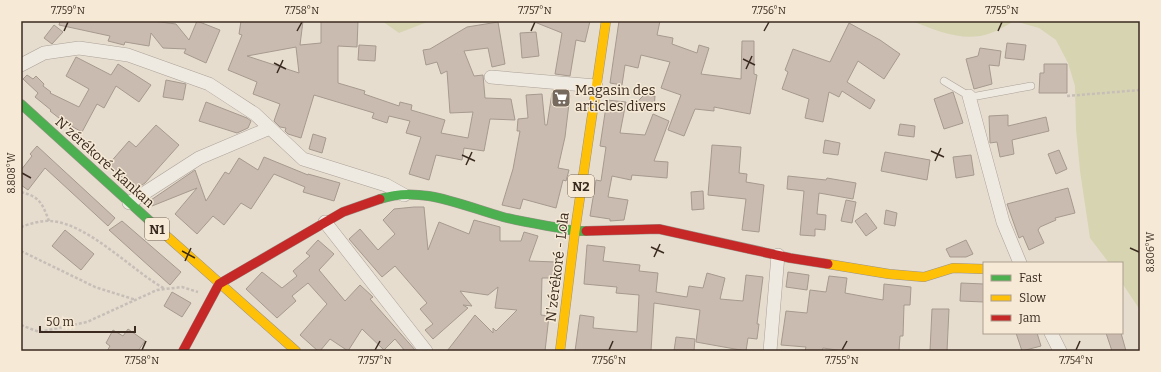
<svg xmlns="http://www.w3.org/2000/svg" width="1161" height="372" font-family="Bitter,serif">
<style>
.green{fill:#d7d4b2}
.lines{fill:none;stroke-linecap:round;stroke-linejoin:round}
.stream{stroke:#bacabf;stroke-width:4}
.building{fill:#cabbb0;stroke:#a6998e;fill-rule:evenodd}
.lane-casing{stroke:#aba297;stroke-width:8}
.street-casing{stroke:#aba297;stroke-width:14}
.fast-casing{stroke:#9b9288;stroke-width:10}
.slow-casing{stroke:#9b9288;stroke-width:10}
.jam-casing{stroke:#9b9288;stroke-width:10}
.path{stroke:#c7bfb7;stroke-width:2.5;stroke-dasharray:3 2;stroke-linecap:butt}
.lane{stroke:#eee9e1;stroke-width:7}
.street{stroke:#eee9e1;stroke-width:13}
.fast{stroke:#4caf50;stroke-width:9}
.slow{stroke:#ffc107;stroke-width:9}
.jam{stroke:#c62828;stroke-width:9}
.ticks{fill:none;stroke:#3a2a1f;stroke-width:1.5}
.labels{text-anchor:middle;stroke-width:3;stroke-linejoin:round;paint-order:stroke}
.shield{fill:#f6ead6;stroke:#726456;stroke-width:1}
.shield-label{font-size:13px;font-weight:bold;fill:#3a2a1f}
.poi-label{font-size:14px;fill:#3a2a1f;stroke:#f6ead6;text-anchor:start}
.street-label{font-size:14px;fill:#3a2a1f;stroke:#f6ead6}
.neatline{fill:none;stroke:#3a2a1f;stroke-width:1.5}
.ticks-label{font-size:10px;text-anchor:middle;fill:#3a2a1f}
</style>
<rect width="100%" height="100%" fill="#e6ddcf"/>
<path class="green" d="M382,21H430L399,33Z
M912,21H1014C1007,25 999,30 991,33C965,43 937,31 912,21Z
M1014,21H1140V310L1122,283V263H1109L1090,238L1080,171L1076,129L1075,86L1068,63L1056,40L1039,28Z"/>
<g class="lines">
<path class="stream" d="M1140,21V22"/>
</g>
<path class="building" d="M60,21H153L176,24L189,40L197,21L220,30L206,63L184,53L186,49L163,48L151,33L149,46L125,42L124,45L108,41L110,36L59,25Z
M241,21H303L300,45L321,43V21H358L357,47L338,46V83L365,91L364,94L399,106L400,102L412,105L411,110L445,120L441,133L468,138L473,112L450,113L447,71L441,74L437,62L426,65L423,50L430,49L467,27L498,22L505,64L492,67L488,48L464,51L474,76L483,75L485,98L511,99L515,120L490,119L484,151L464,148L462,160L436,155L429,180L409,174L421,137L406,133L410,121L389,116L387,123L372,118L374,113L314,95L301,138L288,134L285,131L286,128L280,127L274,121L280,104L253,94L257,82L228,70L242,35L239,34ZM296,47L299,73L247,56Z
M532,21H590L585,42L576,40L570,76L555,74L562,33Z
M619,21H660L657,35L673,38L672,44L697,53L699,45L709,48L701,74L741,79L742,41H754V74L757,75L750,114L714,107V111L695,109L684,136L668,130L681,95L661,88L670,62L641,55L638,68L625,65L622,85L610,83Z
M849,23L880,40L900,54L884,79L858,61L847,82L875,100L870,109L842,91L839,97L829,92L823,122L805,118L809,99L782,89L788,72L785,70L793,49L830,62Z
M54,25L63,32L52,44L44,38Z
M536,32L539,56L522,58L520,33Z
M1007,43L1026,45L1024,60L1005,58Z
M359,45L376,46L375,61L358,60Z
M980,48L1001,51L999,66L989,65L992,84L974,89L966,59L978,56Z
M76,57L111,75L118,64L151,85L139,102L116,86L104,108L97,104L82,132L64,122L50,111L51,110L35,97L38,93L23,79L27,75L33,79L36,76L44,84L43,86L51,92L50,93L79,107L89,89L66,76Z
M1044,64H1067V93H1039L1040,73H1044Z
M166,80L186,84L183,100L163,97Z
M953,92L963,123L944,129L934,99Z
M552,93L570,95L565,137L558,168L569,170L566,181L563,180L556,208L523,199L520,209L502,205L513,169L520,131H517L518,119L528,118L526,95L542,94L545,125H547Z
M644,95L655,96L654,110H643L637,102Z
M607,100L626,102L620,133L645,135L653,114L669,121L654,161L668,162L667,178L632,175L631,180L612,176L608,197L628,200L624,220L610,221V219L590,216L596,180L601,181L606,147L600,146Z
M206,102L247,118L251,121L248,128L237,133L199,121Z
M1008,115V126L1046,117L1049,131L1012,140L1014,154L1000,157L997,142L990,143L989,116Z
M900,124L915,126L914,137L898,135Z
M156,125L179,145L145,183L136,189L108,165L129,141L136,147Z
M313,134L326,138L322,153L309,149Z
M825,140L840,143L838,155L823,153Z
M712,145L741,147L739,173L747,174L746,182L764,185L759,232L742,230L746,199L708,195Z
M37,146L115,218L108,226L45,168L28,190L21,185V170L32,156L30,154Z
M1059,150L1067,169L1056,174L1048,154Z
M885,152L930,160L927,180L881,171Z
M971,155L974,175L956,178L953,157Z
M264,157L308,175V174L340,183L334,201L303,192L305,187L274,174L251,209L241,203L224,225L213,216L197,234L175,214L197,188L152,206L148,202L195,170L206,201L225,172L229,174L239,158L258,170Z
M788,176L826,180L827,178L856,183L853,199L819,193L817,214L826,215L825,230L815,229V236L800,235L804,191L787,189Z
M1068,188L1075,213L1055,218L1056,220L1040,227L1038,230L1044,243L1029,250L1023,236L1019,238L1007,204Z
M703,191L704,209L692,210L691,192Z
M846,200L856,202L852,223L841,221Z
M414,207H424L428,250L439,222L469,234L474,220L500,227V241H521L524,232L538,236L529,261L556,262V278H542L541,315L549,316L545,351H447L475,315L493,333V328L496,331L517,310L495,308L498,287L488,295L460,291L472,306L463,305L468,308L433,339L425,330L433,324L420,309L427,303L395,266L382,277L349,239L360,229L378,250L395,234L383,220L394,209Z
M886,210L897,213L895,226L884,224Z
M866,213L877,228L866,236L855,221Z
M122,221L181,272L170,285L109,230Z
M65,230L94,254L81,270L52,246Z
M318,240L334,254L319,270L345,301L360,285L373,297L370,299L416,351H405L395,339L384,350L362,329L348,351L330,339L320,351H318L300,335L327,304L308,283L292,296L296,301L277,318L246,289L262,272L282,288L297,276L293,271L310,256L306,253Z
M966,240L973,254L966,257H950L946,249Z
M587,245L605,247L603,261L640,265L639,271L658,273L656,292L687,297L689,286L703,288L707,273L725,278L720,299L743,301L746,275L763,277L757,324H759L757,339L748,338L746,351L696,342L700,310L654,303L651,351H575L580,315L594,317L593,328L637,332L639,295L616,293L617,287L584,284Z
M788,272L809,275L807,290L786,287Z
M829,276L847,278L845,293L883,300L884,284L911,287L910,305H904L903,336H900L899,351H844L823,348L822,351H805L806,347L781,345L786,311L807,313L810,290L826,292Z
M961,283L984,284V302L960,301Z
M172,292L191,303L182,317L164,306Z
M932,309H949L947,351H930Z
M128,329L145,341L138,351H107L110,346L106,343L113,330L123,336Z
M1016,333H1037L1041,346L1022,351Z
M1106,333H1121L1126,351H1112Z
M676,337L695,339L694,351H674Z"/>
<g class="lines">
<g class="lane-casing">
<path id="lane" d="M944,81L969,96H977L1031,86"/>
</g>
<g class="street-casing">
<path id="street" d="M21,65L44,53L79,48L128,55L209,84L255,114L303,159L386,185L404,195
M491,77L596,86
M969,96L1003,222L1020,263
M129,203L199,158L270,128
M325,222L426,351
M1051,333L1060,351
M770,351L778,255"/>
</g>
<g class="fast-casing">
<path id="fast" d="M21,104L152,223
M380,199C421,185 463,206 503,217C526,223 551,226 575,231H586"/>
</g>
<g class="slow-casing">
<path id="slow" d="M152,223L296,351
M828,264L889,274L924,277L953,268L984,269
M560,351L575,231L606,21"/>
</g>
<g class="jam-casing">
<path id="jam" d="M586,231L659,229L790,258L828,264
M183,351L219,284L343,212L380,199"/>
</g>
<path class="path" d="M1067,96L1140,90
M21,192C40,197 42,203 49,221
M21,227C29,224 42,220 51,221C89,224 131,270 165,289
M21,251L95,287L136,300
M21,325L39,332L87,322L157,290L182,287L198,292"/>
<use href="#lane" class="lane"/>
<use href="#street" class="street"/>
<use href="#fast" class="fast"/>
<use href="#slow" class="slow"/>
<use href="#jam" class="jam"/>
</g>
<path class="ticks" d="M64,31L68,22M297,31L302,22M531,31L535,22M764,31L769,22M998,31L1002,22M743,59L755,65M274,63L286,69M746,69L752,56M277,73L283,60M931,151L944,157M462,155L475,161M935,161L941,148M466,165L472,152M22,173L31,178M651,247L664,253M1130,248L1139,252M182,251L195,258M654,257L660,244M185,261L191,248M142,350L146,341M375,350L380,341M609,350L613,341M842,350L847,341M1076,350L1080,341"/>
<defs>
<g id="supermarket-square" transform="scale(1)"><rect x="-9" y="-9" width="18" height="18" rx="4" fill="#76695d" stroke="#f6ead6"/><path d="M-6-5.5h2.5l.6 2H6L4.5 2H-2.5L-4.4-4H-6ZM-1.5 3.2a1.3 1.3 0 1 0 .1 0ZM3 3.2a1.3 1.3 0 1 0 .1 0Z" fill="#fff"/></g>
</defs>
<g fill-rule="evenodd">
<use href="#supermarket-square" x="561" y="98"/>
</g>
<g class="labels">
<g class="shield">
<rect x="568" y="175" width="26" height="22" rx="3"/>
<rect x="145" y="218" width="24" height="22" rx="3"/>
</g>
<g class="shield-label">
<text x="581" y="191">N2</text>
<text x="157" y="234">N1</text>
</g>
<g class="poi-label">
<text x="575" y="95">Magasin des<tspan x="575" dy="16">articles divers</tspan></text>
</g>
<g class="street-label">
<text transform="translate(105 162) rotate(42)" y="5">N'zérékoré-Kankan</text>
<text transform="translate(557 267) rotate(-83)" y="5">N'zérékoré - Lola</text>
</g>
</g>
<rect width="1161" height="372" fill="none" stroke="#f6ead6" stroke-width="44"/>
<rect x="983" y="262" width="140" height="72" fill="#f6ead6" stroke="#ab9d8d"/>
<rect x="991" y="275" width="20" height="6" fill="#4caf50" stroke="#ab9d8d"/>
<text x="1019" y="282" font-size="12" fill="#3a2a1f">Fast</text>
<rect x="991" y="295" width="20" height="6" fill="#ffc107" stroke="#ab9d8d"/>
<text x="1019" y="302" font-size="12" fill="#3a2a1f">Slow</text>
<rect x="991" y="315" width="20" height="6" fill="#c62828" stroke="#ab9d8d"/>
<text x="1019" y="322" font-size="12" fill="#3a2a1f">Jam</text>
<path d="M40 326v6h95v-6" fill="none" stroke="#3a2a1f" stroke-width="2"/>
<text x="46" y="326" font-size="12" fill="#3a2a1f" stroke="#f6ead6" stroke-width="3" paint-order="stroke">50 m</text>
<rect x="22" y="22" width="1117" height="328" class="neatline"/>
<g class="ticks-label">
<text x="68" y="14">7.759°N</text>
<text x="302" y="14">7.758°N</text>
<text x="535" y="14">7.757°N</text>
<text x="769" y="14">7.756°N</text>
<text x="1002" y="14">7.755°N</text>
<text transform="translate(11 173) rotate(-90)" y="4">8.808°W</text>
<text transform="translate(1150 252) rotate(-90)" y="4">8.806°W</text>
<text x="142" y="364">7.758°N</text>
<text x="375" y="364">7.757°N</text>
<text x="609" y="364">7.756°N</text>
<text x="842" y="364">7.755°N</text>
<text x="1076" y="364">7.754°N</text>
</g>
</svg>
